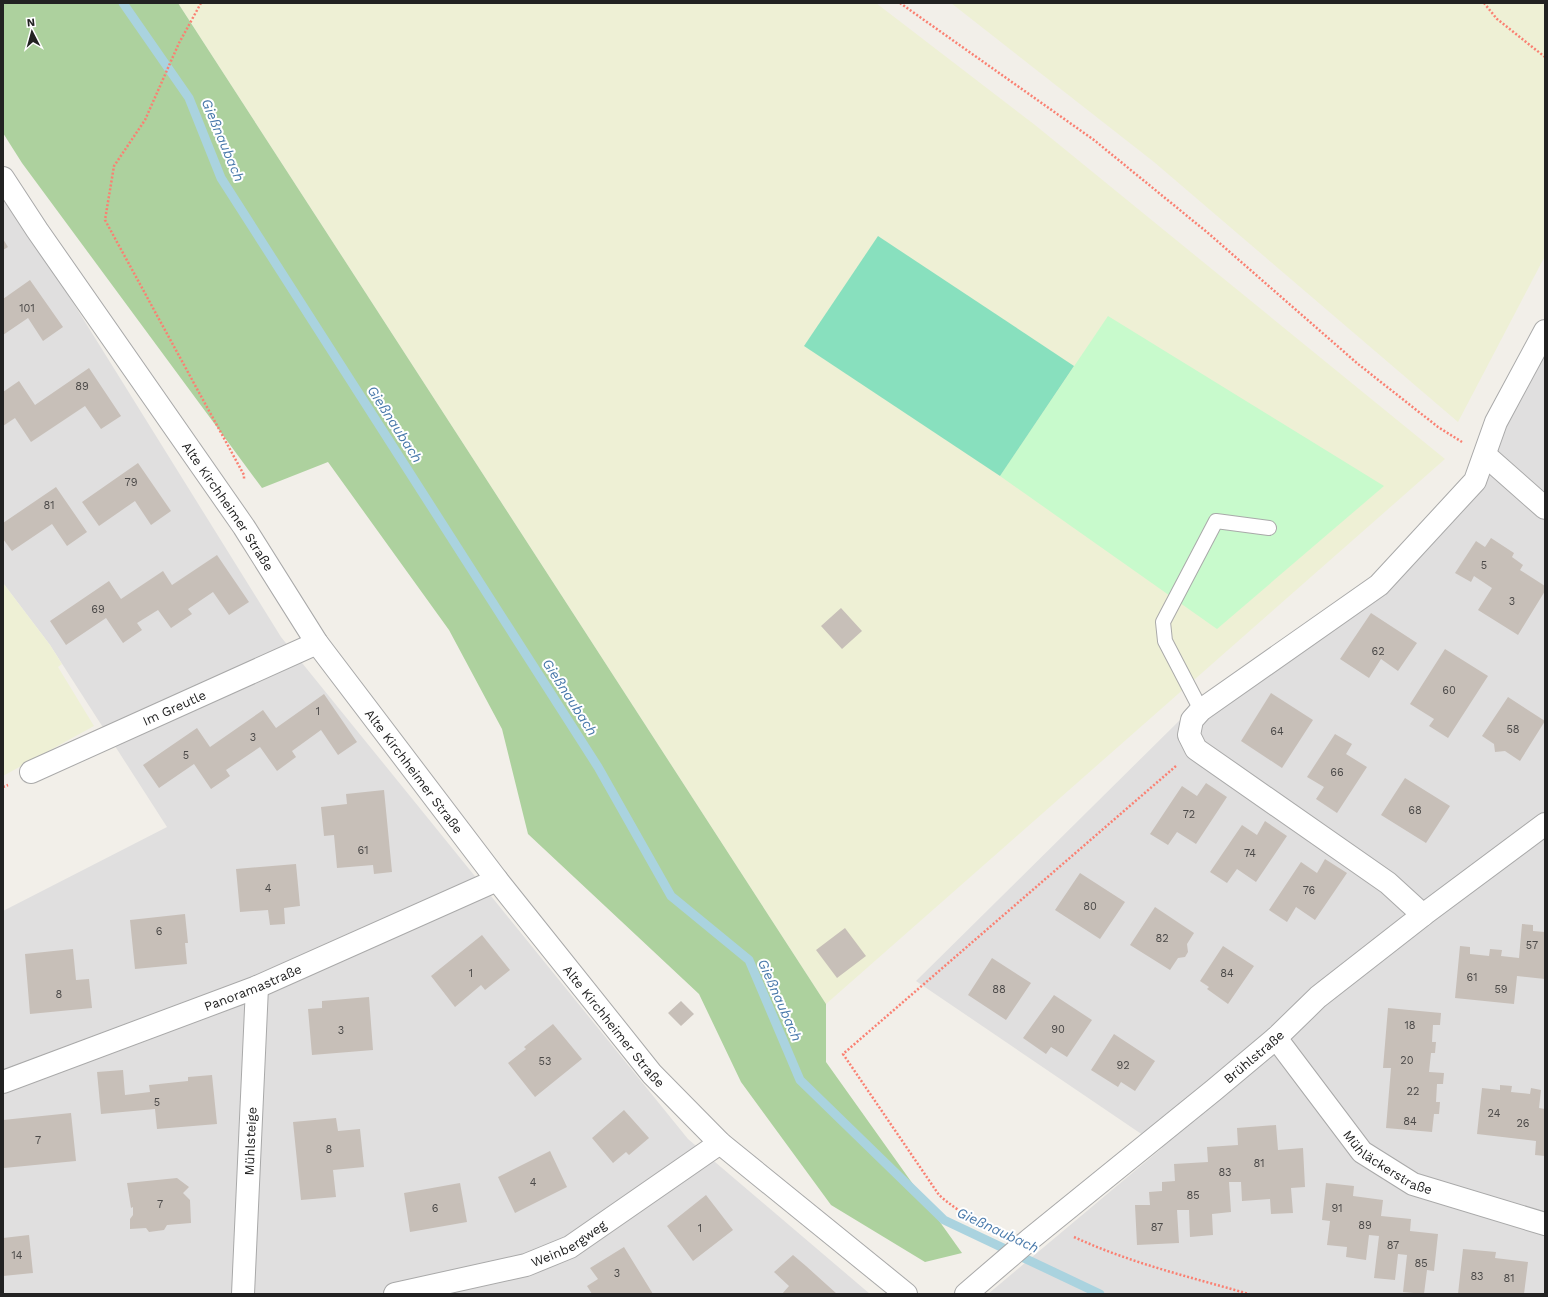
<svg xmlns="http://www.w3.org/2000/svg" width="1548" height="1297" font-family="'Work Sans',sans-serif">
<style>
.residential{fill:#e0dfdf}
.farmland{fill:#eef0d5}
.forest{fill:#add19e}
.park{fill:#c8facc}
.pitch{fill:#88e0be}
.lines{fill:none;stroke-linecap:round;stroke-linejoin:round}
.stream{stroke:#aad3df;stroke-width:9}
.building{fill:#c7bfb8}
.lane-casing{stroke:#a9a9a9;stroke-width:16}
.street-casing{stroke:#a9a9a9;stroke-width:24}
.path{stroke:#fa8072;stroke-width:2.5;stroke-dasharray:2 2;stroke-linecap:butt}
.lane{stroke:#fff;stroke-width:14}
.street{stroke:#fff;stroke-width:22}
.labels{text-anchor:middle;stroke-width:4;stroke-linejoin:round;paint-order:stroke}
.number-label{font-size:11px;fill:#4b4948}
.street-label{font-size:13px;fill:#222;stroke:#fff}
.water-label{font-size:14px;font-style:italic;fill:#4a7aab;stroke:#fff}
</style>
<rect width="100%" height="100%" fill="#f2efe9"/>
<path class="residential" d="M3,190L281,637L688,1139L870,1294H3V911L167,827L50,645L3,583Z
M1545,337V1294H988L1162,1148L916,981L1182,718L1379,575L1467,482Z"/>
<path class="farmland" d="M178,3H876L1035,125L1445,459L826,1004Z
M951,3H1545V256L1458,422L1154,162Z
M3,583L50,645L62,664L58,667L94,726L3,776Z"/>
<path class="forest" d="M3,3H178L826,1004V1062L962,1253L925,1262L831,1205L741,1082L699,994L528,834L502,729L449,630L328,462L262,488L22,163L3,133Z"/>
<path class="park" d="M1108,316L1384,486L1217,629L1000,476Z"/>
<path class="pitch" d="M878,236L1074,366L1000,476L804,346Z"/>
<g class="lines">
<path class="stream" d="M123,3L189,98L221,178L598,767L671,896L749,960L800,1080L944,1220L1100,1294"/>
</g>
<path class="building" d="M3,239L8,247L3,250Z
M30,280L63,327L43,341L28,318L3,335V299Z
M89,368L121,416L101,429L85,406L31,442L15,418L3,426V392L19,381L35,405Z
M138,463L171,511L151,525L135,501L99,526L82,502Z
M56,487L87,532L67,546L52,524L12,551L3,539V523Z
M1491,538L1514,553L1512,557L1523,565L1520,570L1545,586V591L1518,635L1478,610L1492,588L1474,576L1471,582L1455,573L1476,541L1485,547Z
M217,555L249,602L229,615L213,592L188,609L192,614L171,628L158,610L137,623L142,630L123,643L106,618L66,645L50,621L109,581L121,599L163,571L172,585Z
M841,608L862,631L842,649L821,626Z
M1371,613L1417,643L1398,671L1381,659L1369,678L1340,659Z
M1445,649L1488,676L1448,738L1429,726L1434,719L1410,704Z
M1271,693L1313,720L1282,768L1241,741Z
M324,694L357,742L338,755L321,730L292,751L296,757L277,771L260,747L226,770L230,776L211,789L194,764L159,788L143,765L197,728L210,747L263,710L276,728Z
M1508,697L1545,721L1520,761L1505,751L1495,752L1494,744L1482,736Z
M1335,734L1352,744L1346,754L1367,767L1337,813L1316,799L1324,787L1307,777Z
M1405,778L1450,806L1426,843L1381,815Z
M1206,783L1227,797L1196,844L1177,832L1168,845L1150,834L1182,786L1197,796Z
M384,790L392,872L374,874L373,865L337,868L334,835L324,836L321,807L347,804L346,794Z
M1265,821L1287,836L1256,882L1237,869L1227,883L1210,872L1242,825L1257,835Z
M1325,859L1347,873L1315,920L1296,907L1287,922L1269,910L1301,862L1317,873Z
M296,864L300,906L284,908L285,924L270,925L268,910L240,912L236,869Z
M1080,873L1125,902L1100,939L1055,910Z
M1155,907L1194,933L1187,944L1188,952L1185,957L1178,958L1170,970L1130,945Z
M185,914L188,943H185L187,964L135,969L130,920Z
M1522,924L1533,925V931L1545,932V979L1517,976L1514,1004L1455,998L1460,946L1470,947V954L1489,956L1490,949L1502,950L1501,956L1519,958Z
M845,928L866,956L837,978L816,950Z
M482,935L510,970L485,990L481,985L455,1007L431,976Z
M1223,946L1254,966L1228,1004L1207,989L1209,987L1200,981Z
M73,949L76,980L89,979L92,1008L30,1014L25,954Z
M992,958L1031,983L1006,1020L968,995Z
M1054,995L1092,1020L1067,1057L1051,1047L1046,1054L1023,1038Z
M369,997L373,1050L312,1055L308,1009L322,1008V1001Z
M681,1001L694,1014L681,1026L668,1013Z
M1388,1008L1441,1013L1440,1025H1433L1432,1042H1436L1435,1053H1431L1429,1072L1444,1073L1443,1084H1437L1436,1102H1440L1439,1114H1434L1432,1132L1386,1128L1391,1068H1383Z
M553,1024L582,1059L535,1097L508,1063L526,1049L524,1047Z
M1114,1034L1155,1061L1135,1091L1121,1082L1118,1087L1091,1070Z
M123,1070L125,1095L150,1092L149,1085L188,1081V1077L212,1075L217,1124L157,1129L155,1109L101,1114L97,1072Z
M1500,1085L1512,1086L1511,1092L1530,1094L1531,1088L1541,1090L1539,1108L1545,1109V1156L1535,1155L1536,1141L1477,1134L1482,1088L1500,1090Z
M624,1110L649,1138L629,1155L626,1152L613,1163L592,1138Z
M71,1113L76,1161L4,1168L3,1120Z
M336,1118L338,1131L360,1129L364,1167L333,1170L336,1197L301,1200L293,1122Z
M1276,1125L1278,1150L1303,1148L1305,1187L1291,1188L1293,1213L1271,1214L1270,1199L1242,1201L1241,1182H1229L1231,1212L1212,1214L1213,1235L1190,1237L1189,1210H1177L1179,1243L1137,1245L1135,1205H1150L1149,1192L1162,1191V1182L1175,1181L1174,1164L1208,1162L1207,1147L1238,1145L1237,1128Z
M550,1151L567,1187L515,1213L498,1177Z
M177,1178L189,1187L183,1193L190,1200L191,1223L167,1225L164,1230L149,1232L146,1228L130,1229V1219L133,1215V1207L131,1208L127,1183Z
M460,1183L467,1222L410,1232L404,1193Z
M1326,1183L1354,1186L1353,1196L1383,1200L1381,1216L1411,1219L1410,1231L1438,1234L1434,1271L1427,1270L1424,1294L1403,1292L1407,1255L1398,1254L1395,1280L1374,1278L1379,1236L1369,1235L1366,1260L1346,1257L1347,1247L1327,1245L1330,1221L1322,1220Z
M706,1195L733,1230L693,1261L667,1226Z
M29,1235L33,1273L3,1276V1238Z
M624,1247L653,1294H592L587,1286L598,1279L590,1268Z
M1463,1249L1496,1252L1495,1258L1528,1262L1524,1294H1458Z
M793,1255L806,1266L837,1294H782L789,1286L774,1272Z"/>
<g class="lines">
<g class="lane-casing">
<path id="lane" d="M1201,710L1165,641L1163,622L1216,521L1269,528"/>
</g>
<g class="street-casing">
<g id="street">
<path id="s1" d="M3,178L37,230L244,527L317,643L497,880L652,1074L720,1143L906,1294"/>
<path d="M1485,455L1545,508"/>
<path id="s2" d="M31,772L317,643"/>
<path d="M1423,915L1388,883L1196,749L1189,735L1192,720L1201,710L1379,585L1475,481L1496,422L1545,331"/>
<path id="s3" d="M1276,1038L1362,1152L1413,1184L1545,1224"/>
<path id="s4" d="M3,1082L257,987L497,880"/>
<path id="s5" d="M243,1294L257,987"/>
<path id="s6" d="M395,1294L526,1265L570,1247L720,1143"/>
<path id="s7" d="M966,1294L1029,1240L1214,1090L1276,1038L1318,997L1423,915L1545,824"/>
</g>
</g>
<path class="path" d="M201,3L179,43L145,120L114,166L105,220L244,475V480
M900,3L1094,140L1208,233L1358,364L1438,427L1462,442
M1484,3L1497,19L1545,57
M3,787L8,785
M1000,1231C978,1223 957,1211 939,1195L843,1054L1176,766
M1074,1237C1130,1263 1190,1277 1249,1294"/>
<use href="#lane" class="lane"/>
<use href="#street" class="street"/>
</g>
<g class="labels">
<g class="number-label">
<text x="27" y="312">101</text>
<text x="82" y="390">89</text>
<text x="131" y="486">79</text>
<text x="49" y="509">81</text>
<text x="1484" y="569">5</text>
<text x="1512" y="605">3</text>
<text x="98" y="613">69</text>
<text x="1378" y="655">62</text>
<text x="1449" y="694">60</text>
<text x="318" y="715">1</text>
<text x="1513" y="733">58</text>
<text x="1277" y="735">64</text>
<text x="253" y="741">3</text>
<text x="186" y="759">5</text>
<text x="1337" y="776">66</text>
<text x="1415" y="814">68</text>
<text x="1189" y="818">72</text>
<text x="363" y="854">61</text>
<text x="1250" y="857">74</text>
<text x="268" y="892">4</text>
<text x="1309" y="894">76</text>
<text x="1090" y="910">80</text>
<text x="159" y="935">6</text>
<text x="1162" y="942">82</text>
<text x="1532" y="949">57</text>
<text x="471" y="977">1</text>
<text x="1227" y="977">84</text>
<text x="1472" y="981">61</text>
<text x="999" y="993">88</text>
<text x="1501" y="993">59</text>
<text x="59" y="998">8</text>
<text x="1410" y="1029">18</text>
<text x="1058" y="1033">90</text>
<text x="341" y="1034">3</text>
<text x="1407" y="1064">20</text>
<text x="545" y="1065">53</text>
<text x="1123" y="1069">92</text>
<text x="1413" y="1095">22</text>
<text x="157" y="1106">5</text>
<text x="1494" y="1117">24</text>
<text x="1410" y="1125">84</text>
<text x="1523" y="1127">26</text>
<text x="38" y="1144">7</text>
<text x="329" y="1153">8</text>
<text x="1259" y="1167">81</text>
<text x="1225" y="1176">83</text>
<text x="533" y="1186">4</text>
<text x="1193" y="1199">85</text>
<text x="160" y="1208">7</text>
<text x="435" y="1212">6</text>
<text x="1337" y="1212">91</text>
<text x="1365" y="1229">89</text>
<text x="1157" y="1231">87</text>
<text x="700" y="1232">1</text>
<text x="1393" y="1249">87</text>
<text x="17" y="1259">14</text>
<text x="1421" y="1267">85</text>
<text x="617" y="1277">3</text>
<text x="1477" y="1280">83</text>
<text x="1509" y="1282">81</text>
</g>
<g class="street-label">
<text dy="5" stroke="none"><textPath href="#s1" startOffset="398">Alte Kirchheimer Straße</textPath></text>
<text dy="5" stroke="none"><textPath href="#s2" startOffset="157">Im Greutle</textPath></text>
<text dy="5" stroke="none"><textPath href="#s1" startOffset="722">Alte Kirchheimer Straße</textPath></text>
<text dy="5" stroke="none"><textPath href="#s4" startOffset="267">Panoramastraße</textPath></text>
<text dy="5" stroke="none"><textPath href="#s1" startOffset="1046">Alte Kirchheimer Straße</textPath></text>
<text dy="5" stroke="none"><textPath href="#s7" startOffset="373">Brühlstraße</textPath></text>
<text dy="5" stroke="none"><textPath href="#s5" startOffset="153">Mühlsteige</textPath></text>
<text dy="5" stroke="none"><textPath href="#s3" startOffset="170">Mühläckerstraße</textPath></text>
<text dy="5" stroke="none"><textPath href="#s6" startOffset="182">Weinbergweg</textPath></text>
</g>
<g class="water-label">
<text transform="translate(223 140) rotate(67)" y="5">Gießnaubach</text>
<text transform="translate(395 424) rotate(57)" y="5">Gießnaubach</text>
<text transform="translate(570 697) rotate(57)" y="5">Gießnaubach</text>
<text transform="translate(780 1000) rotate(66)" y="5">Gießnaubach</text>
<text transform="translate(998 1230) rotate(25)" y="5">Gießnaubach</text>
</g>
</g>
<rect width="1548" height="1297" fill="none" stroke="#222222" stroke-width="8"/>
<g transform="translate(32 32) rotate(354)" stroke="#ffffff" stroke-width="3" paint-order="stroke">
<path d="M0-3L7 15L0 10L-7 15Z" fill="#222222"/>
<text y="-6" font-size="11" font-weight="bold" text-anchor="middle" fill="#222222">N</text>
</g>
</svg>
